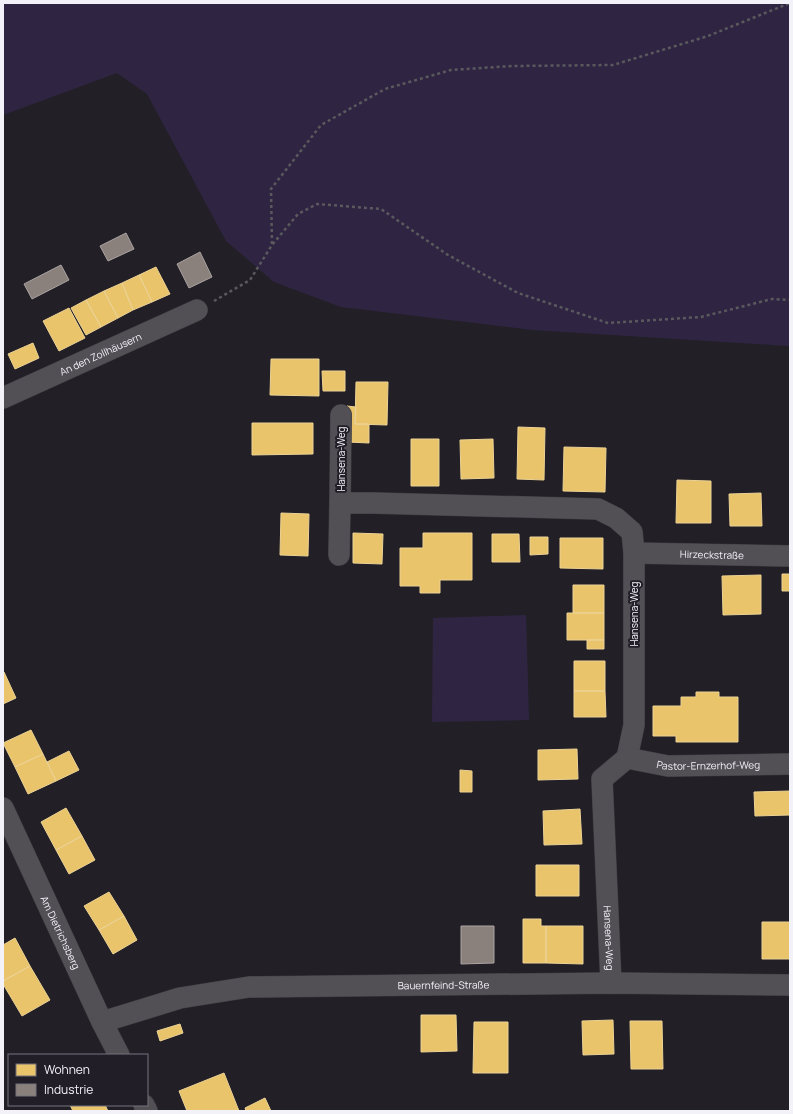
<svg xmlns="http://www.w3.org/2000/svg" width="793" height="1114" font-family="Manrope,sans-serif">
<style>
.green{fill:#2f2543}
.homes{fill:#e9c46a;stroke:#ecd295}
.industry{fill:#8a817c;stroke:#aaa3a2}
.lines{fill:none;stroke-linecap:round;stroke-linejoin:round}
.street-casing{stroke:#3e3c41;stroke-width:22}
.path{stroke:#5a595d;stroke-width:2.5;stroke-dasharray:3 3;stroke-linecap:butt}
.street{stroke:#525055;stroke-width:21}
.labels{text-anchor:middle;stroke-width:4;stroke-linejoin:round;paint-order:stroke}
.street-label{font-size:10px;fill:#f4f2f9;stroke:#211e28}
</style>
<rect width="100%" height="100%" fill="#222026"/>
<path class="green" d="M3,3H790V346L533,330L341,307L274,282L226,241L147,94L117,73L3,115Z
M526,615L529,720L432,722L433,618Z"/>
<path class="homes" d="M156,267L170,294L152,302L139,275Z
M139,275L152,302L133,310L122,283Z
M122,283L133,310L118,318L104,291Z
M104,291L118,318L101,327L86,300Z
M86,300L101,327L86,335L71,308Z
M69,308L85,338L59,351L43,321Z
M33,343L39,358L15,369L8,354Z
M271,359H319V396L270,395Z
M322,371H345V391H323Z
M356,382H388L387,425L355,424Z
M347,406L356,407L355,424H369V443L347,442Z
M252,423H313V454L252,455Z
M518,427L545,428L544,480L517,479Z
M411,439H439V486H411Z
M493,439L494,478L461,479L460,440Z
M564,447L606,448L605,492L563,491Z
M677,480L711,481V523H676Z
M761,493L762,526H730L729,494Z
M281,513L309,514L308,556L280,555Z
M353,533L383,534L382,564L353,563Z
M423,533H472V580H440V593H420V586H400V548H423Z
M492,534H519L520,562H492Z
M530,537H548V554L530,555Z
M560,538H603V569L560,568Z
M782,574H790V591H782Z
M761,575V614L723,615L722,576Z
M573,585H604V613H573Z
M567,613H604V640H567Z
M587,640H604V649H587Z
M574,661H605V691H574Z
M3,672H4L16,698L3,704Z
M574,691H605L606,717H574Z
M696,692H719V697H738V742H676V736H653V706H681V697H696Z
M31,730L43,754L15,767L3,743Z
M577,749L578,779L538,780V750Z
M69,751L79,770L56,781L47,762Z
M43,754L56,781L28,794L15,767Z
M460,770L472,771V792H460Z
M790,791V815L755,816L754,792Z
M66,808L82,836L56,850L41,822Z
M580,809L582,844L544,845L543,811Z
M82,836L95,860L69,874L56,850Z
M536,865H579V896H536Z
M109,892L124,916L99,930L84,906Z
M124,916L137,940L113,954L99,930Z
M523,919H541V926H546V963H523Z
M762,922H790V959H762Z
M546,926H583V964L546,963Z
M15,938L30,966L3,981V945Z
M30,966L50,1000L22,1016L3,984V981Z
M421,1015H456L457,1051L421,1052Z
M613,1020L614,1054L583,1055L582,1021Z
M630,1021H662L663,1069H631Z
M474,1022H508V1073H473Z
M180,1024L183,1033L160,1041L157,1031Z
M224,1073L239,1111H187L179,1091Z
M265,1098L271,1111H246L245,1108Z
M70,1105H105L108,1111H73Z"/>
<path class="industry" d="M126,233L134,249L108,261L100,246Z
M200,252L212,277L189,288L177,264Z
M61,265L69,280L32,299L24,284Z
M461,926H494V963L461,964Z"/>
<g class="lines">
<g class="street-casing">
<g id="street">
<path id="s1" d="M3,398L197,310"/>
<path id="s2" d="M341,415L340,503H373L598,509L616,518L632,532L634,553V725L627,758L602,779L611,983"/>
<path id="s3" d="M634,553L790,556"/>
<path d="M339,555L340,503"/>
<path id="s4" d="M627,758L668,766L790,764"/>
<path id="s5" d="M3,808L102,1022L119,1055"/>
<path id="s6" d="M102,1022L180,998L249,987L611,983L790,985"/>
<path d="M144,1105L147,1111"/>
</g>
</g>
<path class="path" d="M272,244L271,189L321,125L385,89L451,70L512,66L613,65L708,36L790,3
M214,301L250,280L272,245L298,214L317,204L381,209L448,255L518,293L608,323L701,317L772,299L790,300"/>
<use href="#street" class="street"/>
</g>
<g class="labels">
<g class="street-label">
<text dy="4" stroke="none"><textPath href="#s1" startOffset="107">An den Zollhäusern</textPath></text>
<text transform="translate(341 459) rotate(-90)" y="4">Hansena-Weg</text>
<text dy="4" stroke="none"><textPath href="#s3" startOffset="78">Hirzeckstraße</textPath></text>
<text transform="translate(634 614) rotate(-90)" y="4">Hansena-Weg</text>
<text dy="4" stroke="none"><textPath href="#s4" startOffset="82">Pastor-Ernzerhof-Weg</textPath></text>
<text dy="4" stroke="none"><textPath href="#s5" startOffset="137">Am Dietrichsberg</textPath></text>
<text dy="4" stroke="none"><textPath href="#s2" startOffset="806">Hansena-Weg</textPath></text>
<text dy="4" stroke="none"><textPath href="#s6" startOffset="346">Bauernfeind-Straße</textPath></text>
</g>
</g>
<rect width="793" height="1114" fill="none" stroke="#f4f2f9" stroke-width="8"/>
<rect x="8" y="1054" width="140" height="52" fill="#211e28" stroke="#75737c"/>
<rect x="16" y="1064" width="20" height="12" fill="#e9c46a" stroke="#75737c"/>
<text x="44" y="1074" font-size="12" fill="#f4f2f9">Wohnen</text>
<rect x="16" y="1084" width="20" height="12" fill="#8a817c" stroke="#75737c"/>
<text x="44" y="1094" font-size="12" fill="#f4f2f9">Industrie</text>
</svg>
